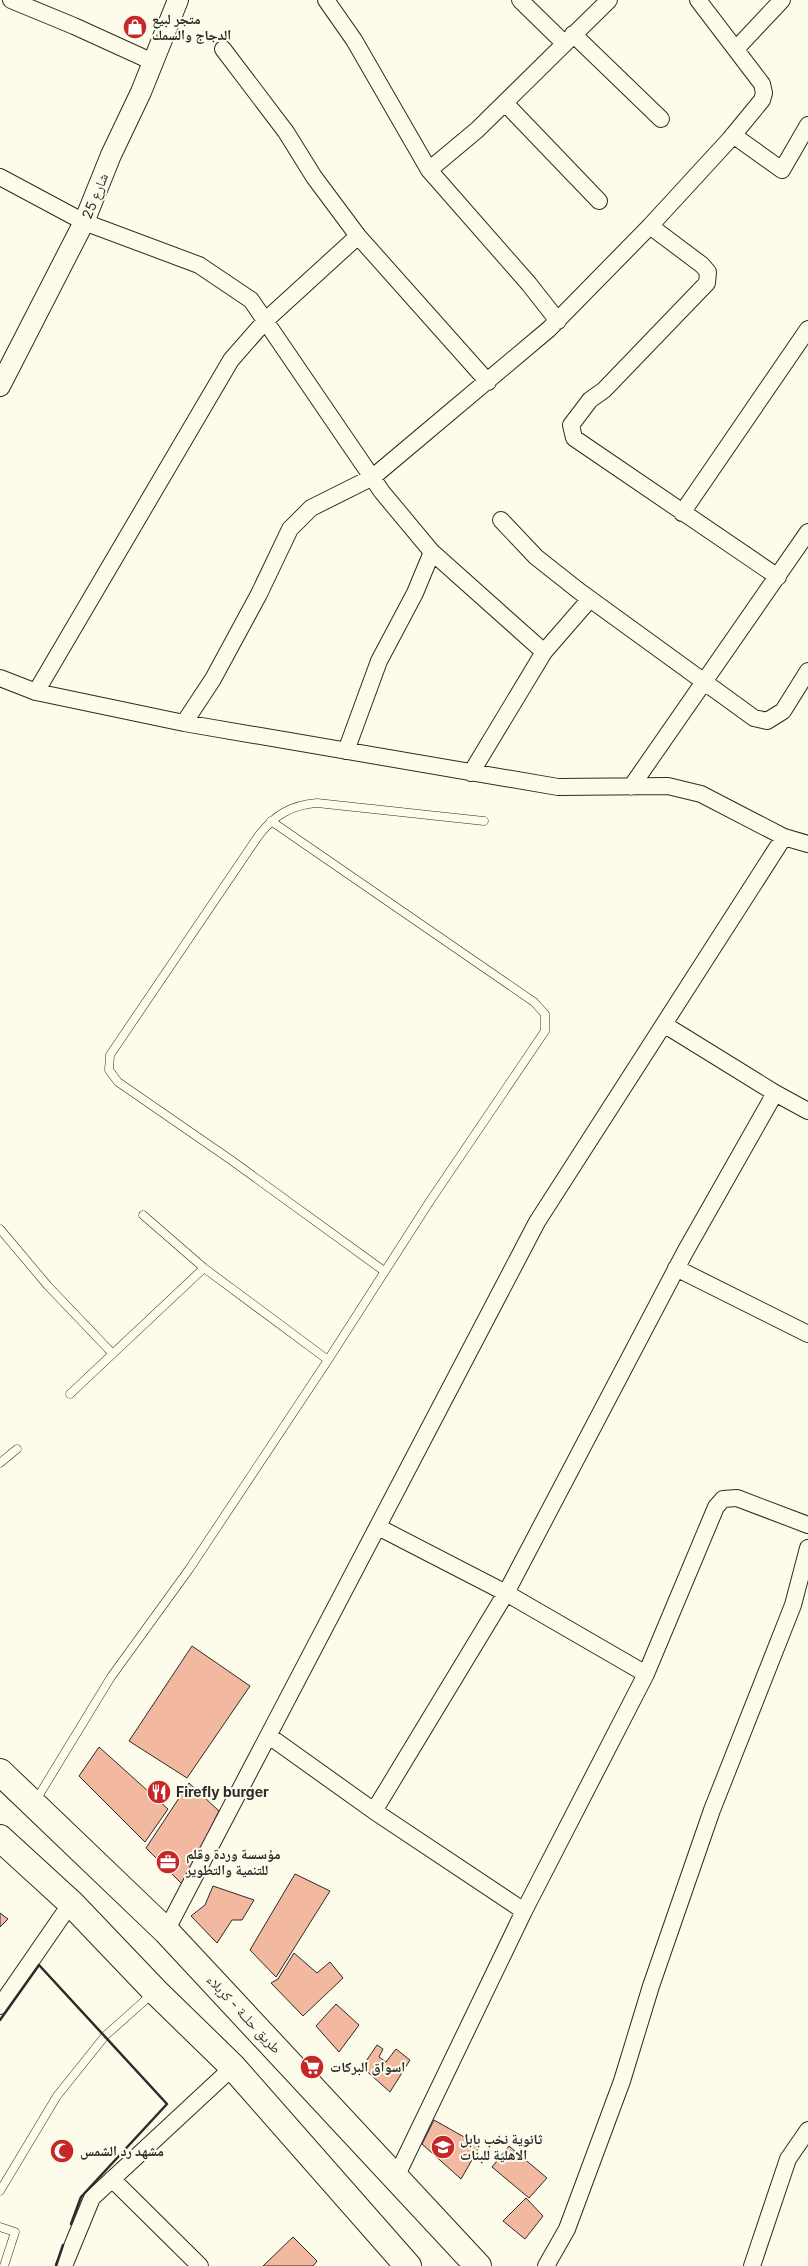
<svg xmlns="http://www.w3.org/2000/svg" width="808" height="2266" font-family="Inter,'Noto Naskh Arabic',sans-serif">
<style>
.building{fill:#f2b8a0;stroke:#2b2b2b}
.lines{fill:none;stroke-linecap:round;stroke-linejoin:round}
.service-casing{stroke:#2b2b2b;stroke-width:9}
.minor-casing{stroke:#2b2b2b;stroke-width:18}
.tertiary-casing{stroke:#2b2b2b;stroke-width:22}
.primary-casing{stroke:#2b2b2b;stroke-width:28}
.service{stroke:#fdfbea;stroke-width:8}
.minor{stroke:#fdfbea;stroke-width:16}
.tertiary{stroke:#fdfbea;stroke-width:20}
.primary{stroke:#fdfbea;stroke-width:26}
.wall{stroke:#2b2b2b;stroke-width:2.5}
.labels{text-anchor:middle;stroke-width:4;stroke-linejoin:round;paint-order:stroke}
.poi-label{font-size:14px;font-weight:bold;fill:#2b2b2b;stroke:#fdfbea;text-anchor:start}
.street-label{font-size:14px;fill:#2b2b2b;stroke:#fdfbea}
</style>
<rect width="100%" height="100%" fill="#fdfbea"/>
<path class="building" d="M192,1646L250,1686L187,1778L129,1741Z
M99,1747L168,1809L145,1842L79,1776Z
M189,1783L219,1811L183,1885L146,1848Z
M295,1874L330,1891L276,1977L250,1950Z
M213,1886L254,1900L242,1920H232L217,1943L191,1916L205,1905Z
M0,1913L8,1919L0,1927Z
M294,1953L317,1973L330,1962L343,1978L303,2016L271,1983L278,1979Z
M336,2004L359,2025L339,2052L316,2026Z
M377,2045L383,2049L379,2057L386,2062L396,2049L410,2060L390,2092L362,2067Z
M434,2120L480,2146L461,2179L422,2144Z
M509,2146L547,2178L529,2198L492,2167Z
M526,2198L543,2216L525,2239L503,2221Z
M293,2237L317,2261L313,2266H263Z"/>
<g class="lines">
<g class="service-casing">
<path id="service" d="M143,1215L204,1268L328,1360
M0,1229L48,1286L112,1353
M384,1271L231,1160L118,1082L109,1070L110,1055L259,835C275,815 291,805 317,803L484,821
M70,1394L204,1268
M0,1463L17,1449
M36,1800L111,1677L190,1568L328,1360L430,1201L545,1031V1014L534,1002L271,821
M0,2191L57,2096L105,2036L152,1994
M0,2227L15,2232L4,2266"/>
</g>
<g class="minor-casing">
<path id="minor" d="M11,0L74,26L153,62
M326,0L354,40L429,170L529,284L558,321
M520,0L564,43
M573,34L661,119
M223,49L286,132L314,177L358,236L488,382
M736,49L782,0
M505,103L599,201
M733,135L782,170L808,125
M429,170L477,130L609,0
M0,177L84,222L199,265L251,300L382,492L432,552L544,652
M650,226L702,265L708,272L707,283L604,390L590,400L571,425L574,438L778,577
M682,513L808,329
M501,520L536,557L579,591L754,718L767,721L783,711L808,671
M0,678L36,692L184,723L558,787L668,786L701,794L784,837L808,844
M36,692L231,360L266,320L358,236
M184,723L213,679L259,594L290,529L311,508L373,477L549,329L650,226L730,139L762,100L764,93L762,84L698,0
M346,751L379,661L415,593L432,552
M471,773L544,652L590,599
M631,787L808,532
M665,1025L775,1093L808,1111
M676,1268L808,1334
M378,1527L506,1593L646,1674
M269,1736L374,1811L524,1911
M374,1811L506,1593L685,1252L775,1093
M166,1931L537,1222L784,837
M0,2006L71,1903
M396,2177L524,1911L646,1674L716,1507L723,1499L737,1498L808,1525
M112,2179L200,2266
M64,2266L92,2198L233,2067
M546,2266L567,2229L622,2081L651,1986L712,1810L793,1605L808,1548
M752,2266L788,2159L808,2130"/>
</g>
<g class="tertiary-casing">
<path id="tertiary" d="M0,386L84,222L111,155L141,92L178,0"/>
</g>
<g class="primary-casing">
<path id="primary" d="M0,1772L166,1931L478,2266
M0,1838L71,1903L155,1991L233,2067L408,2266"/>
</g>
<use href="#service" class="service"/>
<use href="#minor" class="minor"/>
<use href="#tertiary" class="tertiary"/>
<use href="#primary" class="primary"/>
<path class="wall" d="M0,2020L39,1965L167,2104L81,2197L71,2224
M56,2266L63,2245"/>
</g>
<defs>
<g id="shop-disc" transform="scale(1.25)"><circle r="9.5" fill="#c62828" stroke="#fdfbea"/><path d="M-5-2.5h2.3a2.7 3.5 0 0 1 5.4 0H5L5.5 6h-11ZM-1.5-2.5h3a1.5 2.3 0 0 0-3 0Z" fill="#fff"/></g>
<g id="restaurant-disc" transform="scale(1.25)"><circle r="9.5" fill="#c62828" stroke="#fdfbea"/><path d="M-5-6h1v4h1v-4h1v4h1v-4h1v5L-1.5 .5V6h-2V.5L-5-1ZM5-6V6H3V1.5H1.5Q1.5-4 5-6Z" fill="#fff"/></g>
<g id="office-disc" transform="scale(1.25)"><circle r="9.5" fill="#c62828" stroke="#fdfbea"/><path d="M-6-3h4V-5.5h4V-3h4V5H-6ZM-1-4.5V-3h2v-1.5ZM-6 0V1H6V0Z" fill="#fff"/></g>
<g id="supermarket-disc" transform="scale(1.25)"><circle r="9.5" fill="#c62828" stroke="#fdfbea"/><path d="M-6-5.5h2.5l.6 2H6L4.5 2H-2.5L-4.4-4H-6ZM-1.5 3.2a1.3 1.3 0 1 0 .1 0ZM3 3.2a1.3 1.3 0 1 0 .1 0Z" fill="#fff"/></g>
<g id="school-disc" transform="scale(1.25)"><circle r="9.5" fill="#c62828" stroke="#fdfbea"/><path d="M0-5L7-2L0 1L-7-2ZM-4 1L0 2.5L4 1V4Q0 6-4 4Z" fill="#fff"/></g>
<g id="mosque-disc" transform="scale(1.25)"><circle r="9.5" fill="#c62828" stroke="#fdfbea"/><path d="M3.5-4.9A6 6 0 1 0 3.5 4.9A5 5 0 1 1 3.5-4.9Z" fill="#fff"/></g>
</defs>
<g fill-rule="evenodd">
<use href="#shop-disc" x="135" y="27"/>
<use href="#restaurant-disc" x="159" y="1792"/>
<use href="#office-disc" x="168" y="1862"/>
<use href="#supermarket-disc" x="312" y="2067"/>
<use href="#school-disc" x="443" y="2147"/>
<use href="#mosque-disc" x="62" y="2151"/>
</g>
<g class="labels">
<g class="poi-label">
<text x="152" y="24">متجر لبيع<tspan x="152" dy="16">الدجاج والسمك</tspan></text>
<text x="176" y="1797">Firefly burger</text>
<text x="186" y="1859">مؤسسة وردة وقلم<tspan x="186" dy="16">للتنمية والتطوير</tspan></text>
<text x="330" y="2072">اسواق البركات</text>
<text x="460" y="2144">ثانوية نخب بابل<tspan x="460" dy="16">الاهلية للبنات</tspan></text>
<text x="80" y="2156">مشهد رد الشمس</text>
</g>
<g class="street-label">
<text transform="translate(95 196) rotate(-68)" y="5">شارع 25</text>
<text transform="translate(244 2014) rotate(47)" y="5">طريق حلــة - كربلاء</text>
</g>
</g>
</svg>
